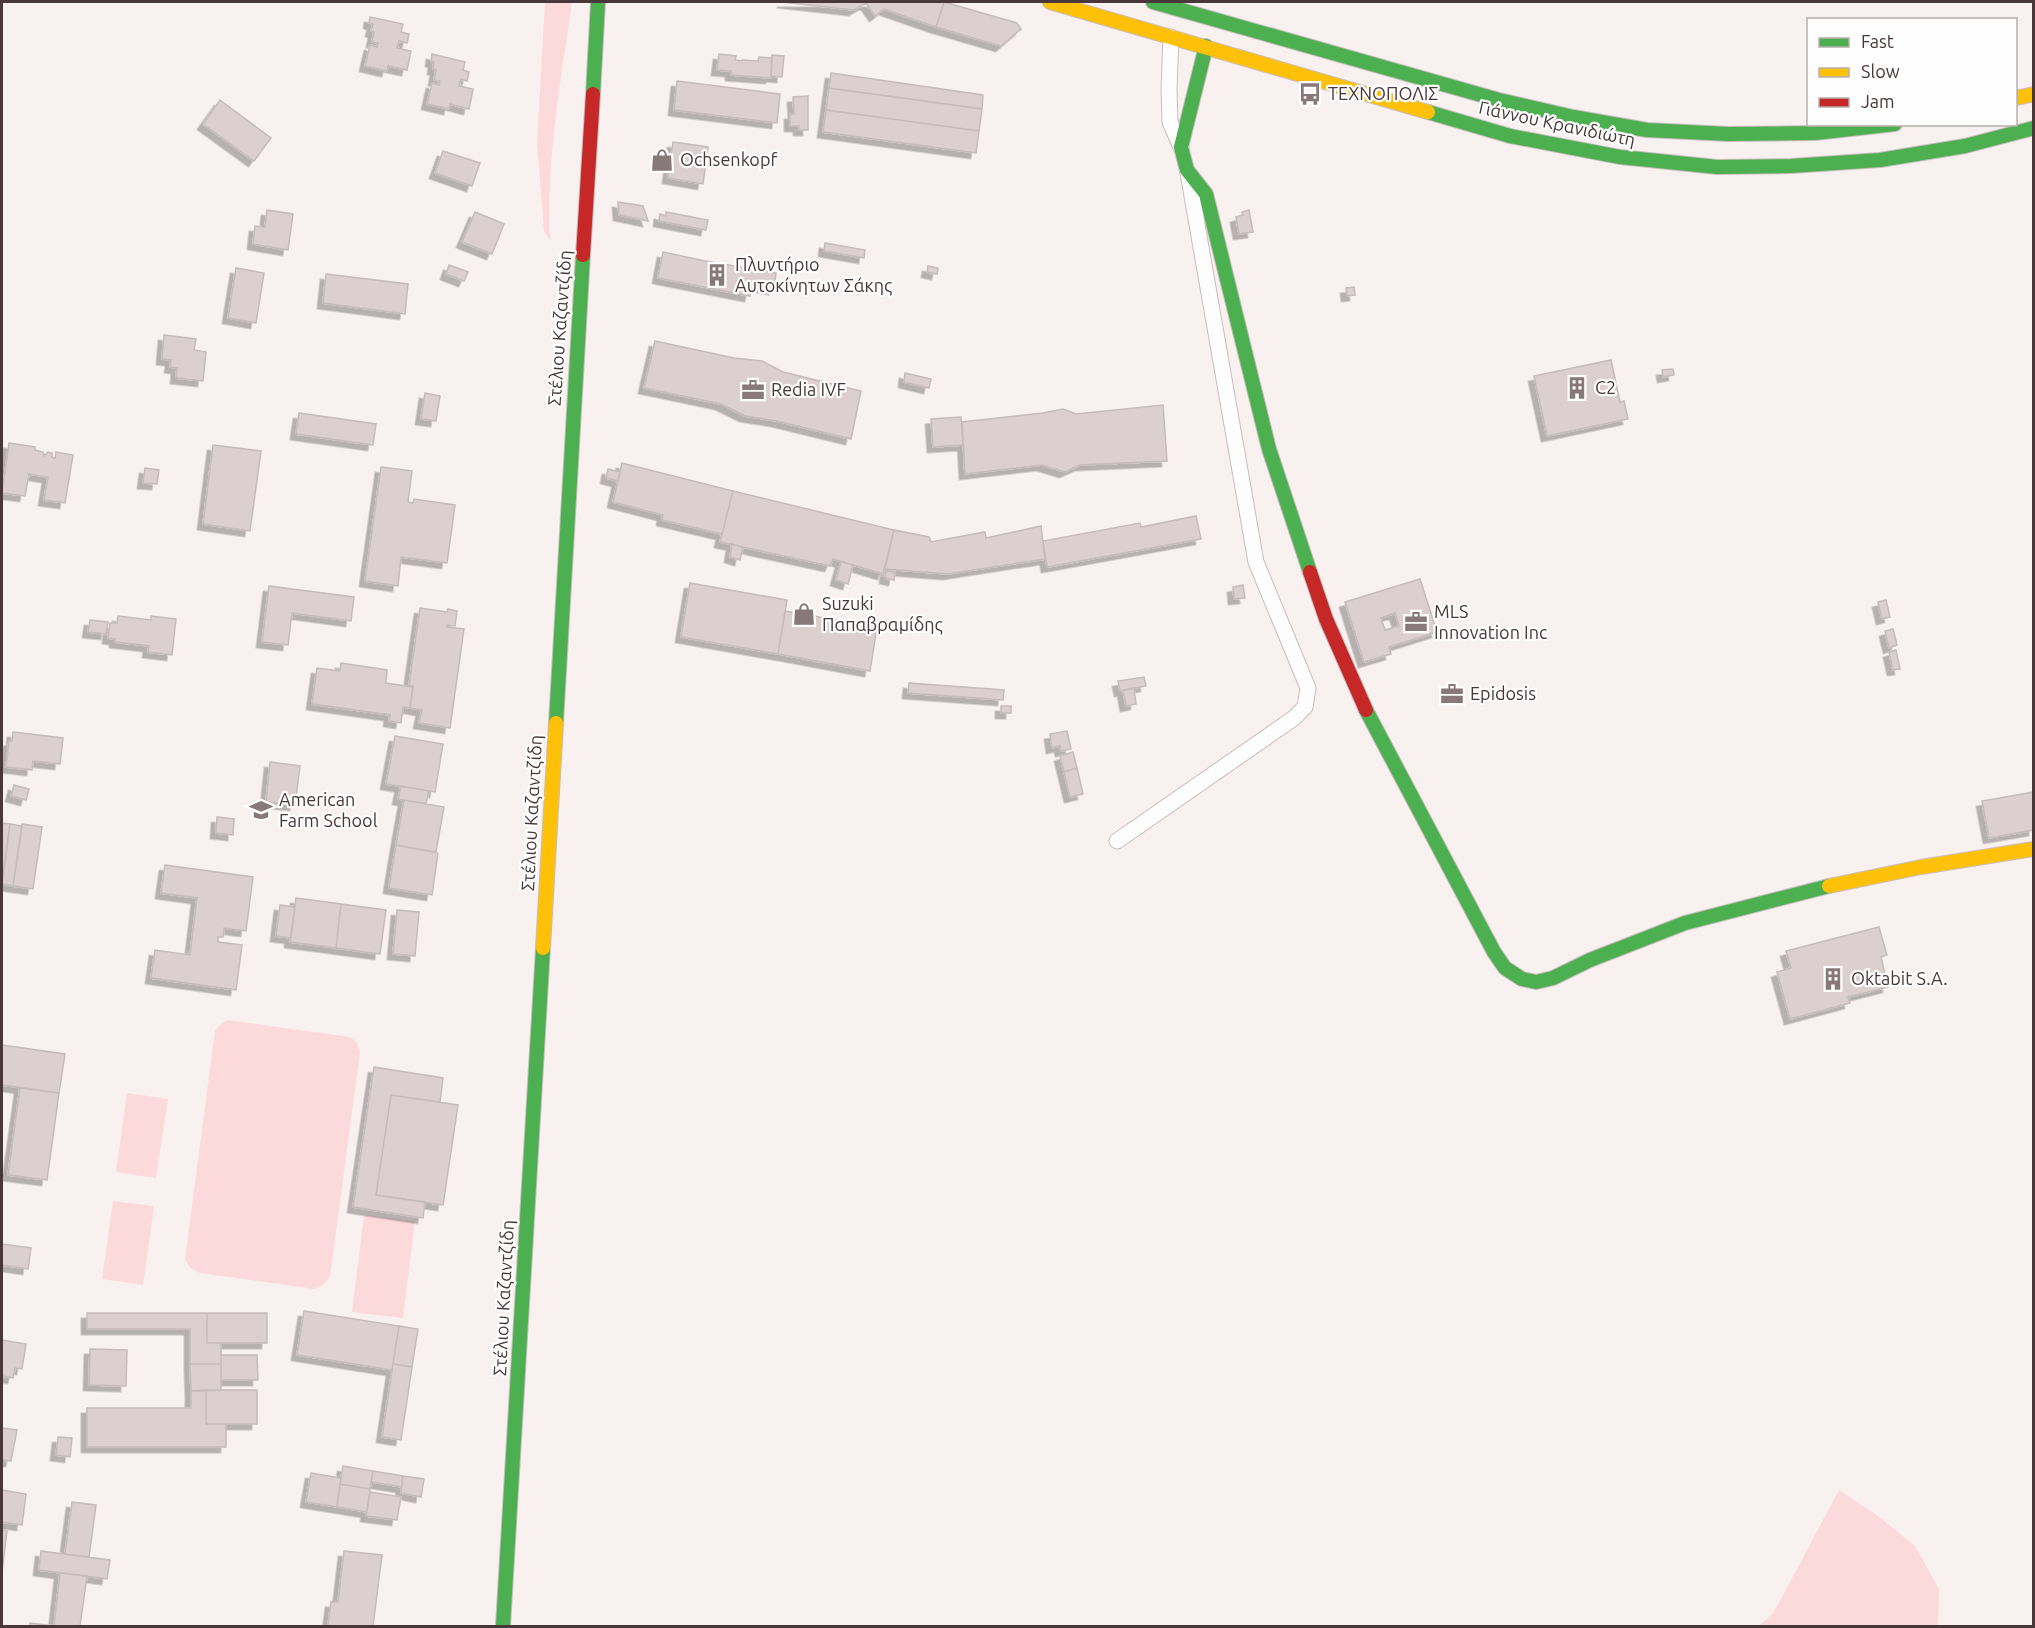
<svg xmlns="http://www.w3.org/2000/svg" width="2035" height="1628" font-family="Ubuntu,sans-serif">
<style>
.green{fill:#fcdadc}
.building{fill:#dbcfd0;stroke:#c6bbbb;stroke-width:1.5;fill-rule:evenodd;filter:url(#shadow)}
.lines{fill:none;stroke-linecap:round;stroke-linejoin:round}
.street-casing{stroke:#c8bdbd;stroke-width:17}
.fast-casing{stroke:#c8bdbd;stroke-width:16}
.slow-casing{stroke:#c8bdbd;stroke-width:16}
.jam-casing{stroke:#c8bdbd;stroke-width:16}
.street{stroke:#fefdfd;stroke-width:15}
.fast{stroke:#4caf50;stroke-width:14}
.slow{stroke:#ffc107;stroke-width:14}
.jam{stroke:#c62828;stroke-width:14}
.labels{text-anchor:middle;stroke-width:4.5;stroke-linejoin:round;paint-order:stroke}
.poi-label{font-size:18px;fill:#493839;stroke:#fefefe;text-anchor:start}
.street-label{font-size:18px;fill:#493839;stroke:#fefefe}
</style>
<defs>
<filter id="shadow"><feDropShadow dx="-5.5" dy="5.5" stdDeviation="0" flood-color="#0004"/></filter>
</defs>
<rect width="100%" height="100%" fill="#f9f0f0"/>
<path class="green" d="M545,2H572C561,80 546,160 550,240L544,231L537,142Z
M227,1020L350,1037L357,1043L360,1052L330,1277L324,1284L315,1289L200,1273L190,1268L185,1259L215,1031L220,1025Z
M127,1093L168,1099L156,1178L116,1172Z
M113,1201L154,1206L143,1285L102,1279Z
M364,1215L415,1221L403,1318L352,1312Z
M1839,1490L1878,1516L1915,1546L1939,1589L1938,1626H1759L1774,1612Z"/>
<path class="building" d="M782,2H944L936,27L884,9L875,16L866,3L854,10Z
M944,2L1017,23L1021,29L1001,46L936,27Z
M370,17L403,24L401,32L409,34L407,43L399,41L397,48L411,51L407,70L388,66L387,71L365,66L370,45L377,47L378,43L372,42L374,32L371,31L373,24L369,23Z
M432,54L465,62L463,70L469,72L467,81L461,79L459,86L473,89L469,109L450,104L449,109L427,104L432,83L439,85L440,81L434,80L436,70L433,69L434,62L431,61Z
M719,54L736,56L735,60L742,61V60L758,61L759,57L772,58L771,78L731,75V71L717,70Z
M772,55L784,56L782,77L771,76Z
M831,73L983,95L982,109L829,88Z
M677,81L780,94L777,123L674,110Z
M829,88L982,109L979,131L826,110Z
M808,96V130H799V126H790V114H794L793,97Z
M220,100L271,138L254,161L203,124Z
M826,110L979,131L976,153L823,132Z
M673,142L708,147L703,184L668,178Z
M443,151L480,163L472,186L435,173Z
M618,202L643,206L648,221L619,215Z
M267,210L293,214L288,250L253,244L255,226L265,227Z
M1249,210L1253,232L1239,234L1236,217L1243,215L1242,212Z
M475,212L504,224L492,254L462,242Z
M666,212L708,220L706,230L659,221L660,214L666,216Z
M825,243L865,250L864,258L824,251Z
M663,252L705,261L776,273L774,289L752,285L750,296L658,278Z
M449,265L468,272L464,281L446,274Z
M928,266L938,268L937,274L927,272Z
M236,268L264,273L256,323L228,318Z
M326,274L408,284L405,314L323,303Z
M1354,287L1355,295L1347,296L1346,288Z
M164,335L196,339L194,350L206,352L203,381L176,378L177,368L170,367L171,360L162,359Z
M655,341L734,358L762,361L783,372L861,391L851,439L777,421L745,416L721,404L644,388Z
M1611,360L1620,402L1624,401L1628,419L1547,436L1534,376Z
M1673,369L1674,375L1663,377L1662,370Z
M905,373L931,379L929,388L904,382Z
M425,393L440,396L436,421L421,419Z
M1163,405L1167,461L1080,465L1065,472L1042,465L965,474L962,422L1043,413L1063,409L1076,414Z
M299,413L376,424L373,445L296,434Z
M961,417L963,445L933,447L931,419Z
M9,443L35,447V450L43,452L44,456L48,452L52,453V457L55,458L56,452L73,455L65,503L44,500L48,477L29,474L25,496L2,493Z
M213,445L261,451L250,531L203,524Z
M622,463L733,491L722,534L662,520L663,515L613,502Z
M381,467L412,471L408,502L413,503L414,499L455,505L447,563L401,557L398,586L365,581Z
M145,468L159,470L157,484L143,483Z
M608,469L620,472L618,481L606,478Z
M733,491L894,530L883,574L833,559L830,566L720,542Z
M1196,516L1201,539L1047,567L1043,541L1140,523L1141,527Z
M1041,526L1045,559L948,574L885,569L894,530L929,537L931,542L985,532L986,538Z
M732,544L743,547L740,560L730,557Z
M841,562L853,565L848,584L836,580Z
M886,571L895,572L894,580L885,578Z
M1420,579L1437,632L1389,647L1391,654L1364,662L1345,602ZM1395,613L1399,626L1385,630L1381,618Z
M690,583L787,600L778,654L681,637Z
M1243,585L1245,598L1234,599L1233,587Z
M269,586L354,597L351,621L292,613L288,645L262,642Z
M1886,600L1890,617L1882,619L1878,602Z
M420,608L447,612L448,609L457,611L455,626L447,625V627L464,629L450,728L419,723L422,710L410,708L413,686L409,685Z
M785,611L877,627L870,671L778,654Z
M118,616L151,620V616L176,619L172,655L148,652L149,646L115,642V639L108,638L110,623H117Z
M90,620L108,622L106,634L88,632Z
M1893,629L1897,645L1889,648L1885,631Z
M1896,650L1900,669L1893,670L1889,652Z
M341,663L387,670L386,683L413,687L410,708L403,707L401,723L389,721L390,715L312,704L317,668L340,671Z
M1144,677L1146,686L1120,691L1118,681Z
M909,683L1004,690L1003,700L908,693Z
M1134,688L1136,704L1126,706L1123,690Z
M1001,706H1011V713H1001Z
M1067,731L1071,749L1061,751L1060,746L1052,748L1050,734Z
M13,732L63,738L60,764L33,761L32,770L6,767L9,741H12Z
M395,736L443,744L435,792L386,784Z
M1073,752L1077,768L1064,772L1060,756Z
M270,762L300,766L295,805L266,802Z
M1077,768L1083,794L1070,797L1064,772Z
M14,785L29,789L26,800L11,796Z
M401,786L429,791L426,804L398,799Z
M2034,792V830L1989,838L1982,801Z
M404,800L444,807L436,852L396,845Z
M217,817L234,819L233,835L216,833Z
M2,823L10,824L2,883Z
M10,824L22,826L13,886L2,884Z
M22,824L42,827L33,889L13,886Z
M396,845L438,853L432,895L389,888Z
M165,865L253,877L246,931L224,928L223,937H218V942L242,945L236,990L151,978L155,950L190,955L197,898L161,893Z
M296,898L341,904L336,948L290,942Z
M341,904L386,910L380,954L336,948Z
M280,905L295,907L291,938L276,936Z
M397,910L419,912L415,956L393,954Z
M1879,927L1887,955L1881,957L1888,987L1848,997L1850,1003L1790,1019L1777,972L1791,968L1786,951Z
M2,1045L65,1054L59,1093L2,1085Z
M374,1067L443,1078L440,1102L391,1095L376,1195L425,1202L423,1218L353,1207Z
M20,1088L59,1093L47,1180L8,1175Z
M391,1095L458,1105L443,1205L376,1195Z
M2,1244L31,1248L28,1269L2,1265Z
M304,1311L399,1326L392,1370L297,1355Z
M87,1313H207V1343H221V1364H190V1329H87Z
M207,1313H267V1343H207Z
M399,1326L418,1329L412,1367L393,1364Z
M2,1340L26,1344L22,1369L15,1368L13,1378L2,1376Z
M90,1349L127,1350L126,1386L89,1385Z
M221,1355H257L258,1380H221Z
M190,1364H221V1390L191,1391Z
M393,1364L412,1367L401,1440L382,1437Z
M206,1390H257V1424H206Z
M206,1390V1424H226V1447H87V1408H191V1391Z
M2,1428L17,1430L11,1461L2,1460Z
M58,1437L72,1438L70,1457L56,1455Z
M343,1466L373,1471L370,1489L340,1484Z
M373,1471L403,1476L402,1487L371,1482Z
M311,1473L341,1478L337,1507L306,1502Z
M403,1476L424,1479L421,1497L401,1493Z
M340,1484L370,1489L367,1512L337,1507Z
M2,1490L26,1494L22,1525L2,1522Z
M370,1492L401,1497L397,1520L366,1516Z
M72,1502L96,1505L89,1557L65,1554Z
M2,1530H7L2,1573Z
M41,1551L110,1560L107,1579L39,1570Z
M344,1551L382,1555L373,1626H328L331,1602H338Z
M60,1573L87,1576L80,1626H54Z
M30,1623L54,1626H30Z"/>
<g class="lines">
<g class="street-casing">
<path id="street" d="M1171,37L1169,90L1170,122L1181,147
M1117,841L1294,718L1305,707L1308,688L1256,562L1188,173"/>
</g>
<g class="fast-casing">
<path id="fast" d="M1153,2L1499,100L1573,117L1647,130L1728,134L1815,133L1895,124
M1206,46L1181,147L1187,170L1206,194L1269,449L1310,572
M593,94L598,2
M1428,112L1510,136L1620,157L1717,167L1791,166L1880,160L1965,146L2034,128
M1366,710L1494,952L1505,968L1522,979L1536,982L1553,978L1590,960L1685,923L1829,886
M556,723L583,255
M503,1626L543,948"/>
</g>
<g class="slow-casing">
<path id="slow" d="M1050,2L1428,112
M2016,98L2034,94
M1829,886L1921,867L2034,849
M543,948L556,723"/>
</g>
<g class="jam-casing">
<path id="jam" d="M583,255L593,94
M1310,572L1326,619L1366,710"/>
</g>
<use href="#street" class="street"/>
<use href="#fast" class="fast"/>
<use href="#slow" class="slow"/>
<use href="#jam" class="jam"/>
</g>
<defs>
<g id="bus-bare" transform="scale(1.8)"><path d="M-5-6H5V4H4V6H2V4H-2V6H-4V4H-5ZM-3.5-4V0h7V-4ZM-3.5 1.2v1.5H-2V1.2ZM2 1.2v1.5H3.5V1.2Z" fill="#877879" stroke="#fefefe" stroke-width="2.5" paint-order="stroke"/></g>
<g id="shop-bare" transform="scale(1.8)"><path d="M-5-2.5h2.3a2.7 3.5 0 0 1 5.4 0H5L5.5 6h-11ZM-1.5-2.5h3a1.5 2.3 0 0 0-3 0Z" fill="#877879" stroke="#fefefe" stroke-width="2.5" paint-order="stroke"/></g>
<g id="building-bare" transform="scale(1.8)"><path d="M-4-6H4V6H1V3H-1V6H-4ZM-2.5-4.3h1.7v1.8h-1.7ZM.8-4.3h1.7v1.8H.8ZM-2.5-1h1.7V.8h-1.7ZM.8-1h1.7V.8H.8Z" fill="#877879" stroke="#fefefe" stroke-width="2.5" paint-order="stroke"/></g>
<g id="office-bare" transform="scale(1.8)"><path d="M-6-3h4V-5.5h4V-3h4V5H-6ZM-1-4.5V-3h2v-1.5ZM-6 0V1H6V0Z" fill="#877879" stroke="#fefefe" stroke-width="2.5" paint-order="stroke"/></g>
<g id="university-bare" transform="scale(1.8)"><path d="M0-5L7-2L0 1L-7-2ZM-4 1L0 2.5L4 1V4Q0 6-4 4Z" fill="#877879" stroke="#fefefe" stroke-width="2.5" paint-order="stroke"/></g>
</defs>
<g fill-rule="evenodd">
<use href="#bus-bare" x="1310" y="94"/>
<use href="#shop-bare" x="662" y="160"/>
<use href="#building-bare" x="717" y="275"/>
<use href="#building-bare" x="1577" y="388"/>
<use href="#office-bare" x="753" y="390"/>
<use href="#shop-bare" x="804" y="614"/>
<use href="#office-bare" x="1416" y="622"/>
<use href="#office-bare" x="1452" y="694"/>
<use href="#university-bare" x="261" y="810"/>
<use href="#building-bare" x="1833" y="979"/>
</g>
<g class="labels">
<g class="poi-label">
<text x="1328" y="100">ΤΕΧΝΟΠΟΛΙΣ</text>
<text x="680" y="166">Ochsenkopf</text>
<text x="735" y="271">Πλυντήριο<tspan x="735" dy="21">Αυτοκίνητων Σάκης</tspan></text>
<text x="1595" y="394">C2</text>
<text x="771" y="396">Redia IVF</text>
<text x="822" y="610">Suzuki<tspan x="822" dy="21">Παπαβραμίδης</tspan></text>
<text x="1434" y="618">MLS<tspan x="1434" dy="21">Innovation Inc</tspan></text>
<text x="1470" y="700">Epidosis</text>
<text x="279" y="806">American<tspan x="279" dy="21">Farm School</tspan></text>
<text x="1851" y="985">Oktabit S.A.</text>
</g>
<g class="street-label">
<text transform="translate(1557 124) rotate(12)" y="6">Γιάννου Κρανιδιώτη</text>
<text transform="translate(560 328) rotate(-86)" y="6">Στέλιου Καζαντζίδη</text>
<text transform="translate(532 813) rotate(-87)" y="6">Στέλιου Καζαντζίδη</text>
<text transform="translate(504 1298) rotate(-87)" y="6">Στέλιου Καζαντζίδη</text>
</g>
</g>
<rect width="2035" height="1628" fill="none" stroke="#493839" stroke-width="6"/>
<rect x="1807" y="18" width="210" height="108" fill="#fefefe" stroke="#b6afaf" stroke-width="1.5"/>
<rect x="1819" y="38" width="30" height="9" fill="#4caf50" stroke="#b6afaf" stroke-width="1.5"/>
<text x="1861" y="48" font-size="18" fill="#493839">Fast</text>
<rect x="1819" y="68" width="30" height="9" fill="#ffc107" stroke="#b6afaf" stroke-width="1.5"/>
<text x="1861" y="78" font-size="18" fill="#493839">Slow</text>
<rect x="1819" y="98" width="30" height="9" fill="#c62828" stroke="#b6afaf" stroke-width="1.5"/>
<text x="1861" y="108" font-size="18" fill="#493839">Jam</text>
</svg>
